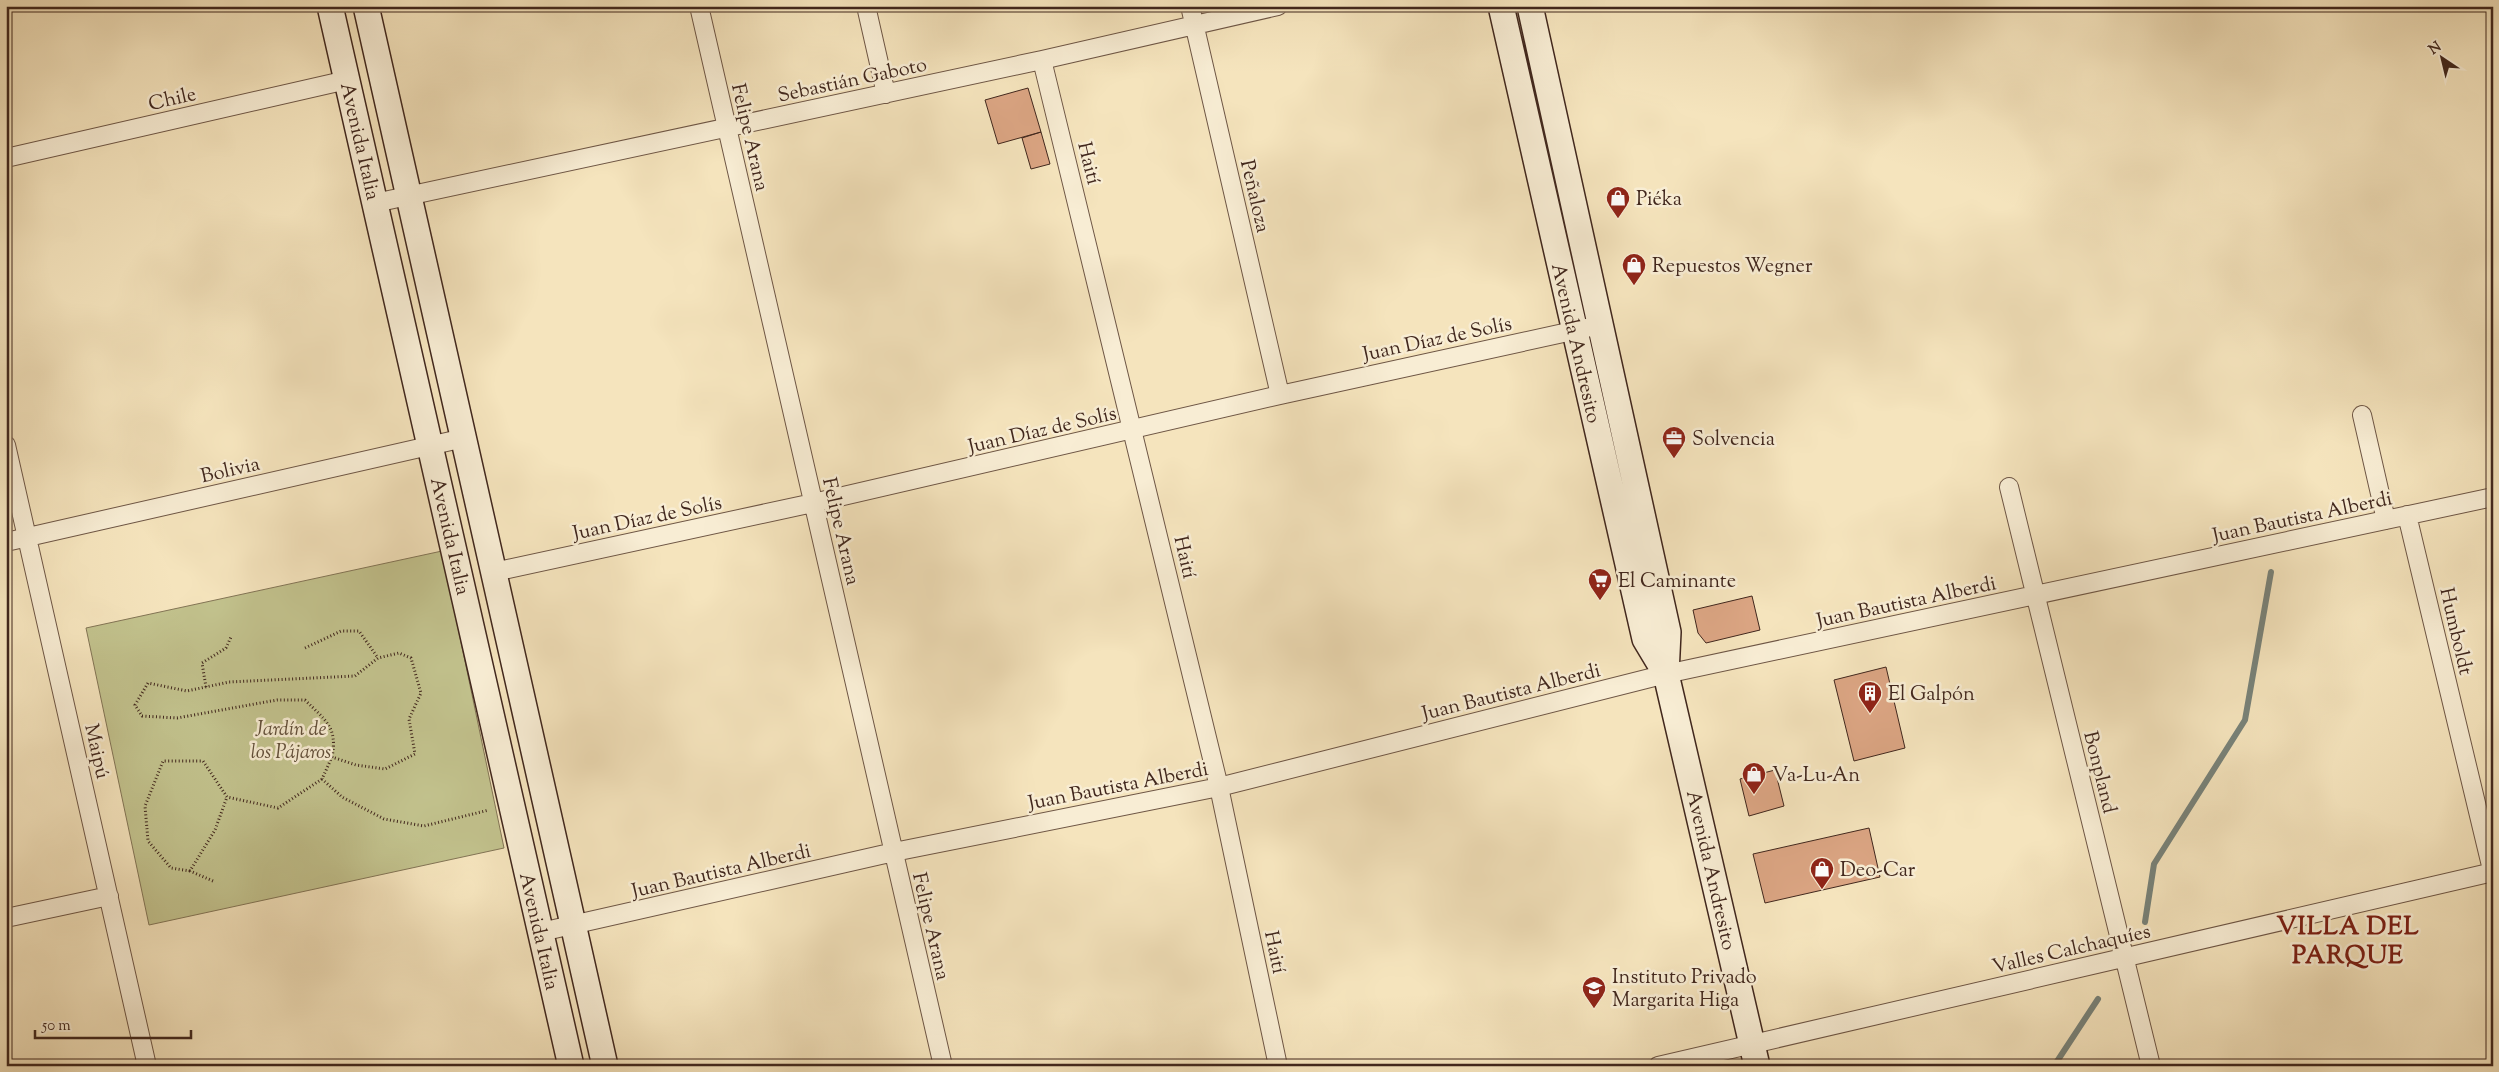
<svg xmlns="http://www.w3.org/2000/svg" width="2499" height="1072" font-family="'Sorts Mill Goudy',serif">
<style>
.green{fill:#c2c28d;stroke:#827455}
.lines{fill:none;stroke-linecap:round;stroke-linejoin:round}
.stream{stroke:#788279;stroke-width:6}
.building{fill:#dba583;stroke:#41271d}
.minor-casing{stroke:#6e5645;stroke-width:20}
.secondary-casing{stroke:#41271d;stroke-width:28}
.path{stroke:#41271d;stroke-width:3;stroke-dasharray:1 2.5;stroke-linecap:butt}
.minor{stroke:#f8edd4;stroke-width:18}
.secondary{stroke:#f8edd4;stroke-width:25}
.labels{text-anchor:middle;stroke-width:5;stroke-linejoin:round;paint-order:stroke}
.street-label{font-size:20px;fill:#41271d;stroke:#f8edd4}
.poi-label{font-size:20px;fill:#41271d;stroke:#f8edd4;text-anchor:start}
.park-label{font-size:20px;font-style:italic;fill:#614e39;stroke:#f8edd4}
.district-label{font-size:25px;font-weight:bold;letter-spacing:1px;fill:#7a1f14;stroke:#f8edd4}
</style>
<rect width="100%" height="100%" fill="#f5e4bd"/>
<filter id="stains"><feTurbulence type="fractalNoise" baseFrequency=".004" numOctaves="4"/><feColorMatrix values="0 0 0 0 .2 0 0 0 0 .09 0 0 0 0 .02 0 0 0 .5 -.17"/></filter>
<radialGradient id="worn" r=".72"><stop offset=".6" stop-color="#630" stop-opacity="0"/><stop offset="1" stop-color="#630" stop-opacity=".3"/></radialGradient>
<path class="green" d="M442,551L504,848L149,925L86,628Z"/>
<g class="lines">
<path class="stream" d="M2145,922L2154,864L2245,720L2271,572
M2054,1066L2098,999"/>
</g>
<path class="building" d="M1028,88L1041,132L998,144L985,100Z
M1041,132L1050,164L1031,169L1022,138Z
M1752,596L1760,630L1706,643L1698,633L1693,610Z
M1886,667L1905,748L1854,761L1834,680Z
M1775,770L1784,806L1749,816L1740,779Z
M1869,828L1880,877L1765,903L1753,854Z"/>
<g class="lines">
<g class="minor-casing">
<path id="minor" d="M699,6L943,1066
M866,6L886,94
M1190,6L1280,395
M1042,60L1219,787L1278,1066
M6,158L347,80
M375,203L1042,60L1278,6
M2362,415L2386,520
M6,445L147,1066
M2009,487L2151,1066
M2407,515L2493,874
M6,542L464,438
M494,572L813,503L1280,395L1600,325
M6,918L109,896
M541,932L894,852L1219,787L1666,674L2493,497
M1658,1066L2493,872"/>
</g>
<g class="secondary-casing">
<path id="secondary" d="M330,6L571,1066
M366,6L605,1066
M1501,6L1645,639L1666,674
M1530,6L1668,632L1666,674L1757,1066"/>
</g>
<path class="path" d="M305,648L341,631H359L378,658
M206,687L202,663L226,648L231,637
M332,757C338,727 325,720 305,700H277L177,718L142,716L135,705L148,683L187,691L229,682L355,676L378,658L399,653L411,658L421,693L409,719L415,754L385,769L356,765L332,757L322,779L342,797L384,819L424,826L489,810
M190,871L171,868L148,841L145,806L163,761H203L227,797L278,808L322,779
M213,881L190,871L215,830L227,797"/>
<use href="#minor" class="minor"/>
<use href="#secondary" class="secondary"/>
</g>
<defs>
<g id="shop-pin" transform="scale(1.25)"><path d="M0 17L-7.5 6A9.5 9.5 0 1 1 7.5 6Z" fill="#8f2418" stroke="#f8edd4"/><path d="M-5-2.5h2.3a2.7 3.5 0 0 1 5.4 0H5L5.5 6h-11ZM-1.5-2.5h3a1.5 2.3 0 0 0-3 0Z" fill="#fff"/></g>
<g id="office-pin" transform="scale(1.25)"><path d="M0 17L-7.5 6A9.5 9.5 0 1 1 7.5 6Z" fill="#8f2418" stroke="#f8edd4"/><path d="M-6-3h4V-5.5h4V-3h4V5H-6ZM-1-4.5V-3h2v-1.5ZM-6 0V1H6V0Z" fill="#fff"/></g>
<g id="supermarket-pin" transform="scale(1.25)"><path d="M0 17L-7.5 6A9.5 9.5 0 1 1 7.5 6Z" fill="#8f2418" stroke="#f8edd4"/><path d="M-6-5.5h2.5l.6 2H6L4.5 2H-2.5L-4.4-4H-6ZM-1.5 3.2a1.3 1.3 0 1 0 .1 0ZM3 3.2a1.3 1.3 0 1 0 .1 0Z" fill="#fff"/></g>
<g id="building-pin" transform="scale(1.25)"><path d="M0 17L-7.5 6A9.5 9.5 0 1 1 7.5 6Z" fill="#8f2418" stroke="#f8edd4"/><path d="M-4-6H4V6H1V3H-1V6H-4ZM-2.5-4.3h1.7v1.8h-1.7ZM.8-4.3h1.7v1.8H.8ZM-2.5-1h1.7V.8h-1.7ZM.8-1h1.7V.8H.8Z" fill="#fff"/></g>
<g id="school-pin" transform="scale(1.25)"><path d="M0 17L-7.5 6A9.5 9.5 0 1 1 7.5 6Z" fill="#8f2418" stroke="#f8edd4"/><path d="M0-5L7-2L0 1L-7-2ZM-4 1L0 2.5L4 1V4Q0 6-4 4Z" fill="#fff"/></g>
</defs>
<g fill-rule="evenodd">
<use href="#shop-pin" x="1618" y="198"/>
<use href="#shop-pin" x="1634" y="265"/>
<use href="#office-pin" x="1674" y="438"/>
<use href="#supermarket-pin" x="1600" y="580"/>
<use href="#building-pin" x="1870" y="693"/>
<use href="#shop-pin" x="1754" y="774"/>
<use href="#shop-pin" x="1822" y="869"/>
<use href="#school-pin" x="1594" y="988"/>
</g>
<g class="labels">
<g class="street-label">
<text transform="translate(852 79) rotate(-12)" y="7">Sebastián Gaboto</text>
<text transform="translate(172 98) rotate(-13)" y="7">Chile</text>
<text transform="translate(751 137) rotate(77)" y="7">Felipe Arana</text>
<text transform="translate(361 141) rotate(77)" y="7">Avenida Italia</text>
<text transform="translate(1090 163) rotate(76)" y="7">Haití</text>
<text transform="translate(1256 196) rotate(77)" y="7">Peñaloza</text>
<text transform="translate(1437 338) rotate(-12)" y="7">Juan Díaz de Solís</text>
<text transform="translate(1577 343) rotate(77)" y="7">Avenida Andresito</text>
<text transform="translate(1042 429) rotate(-13)" y="7">Juan Díaz de Solís</text>
<text transform="translate(230 469) rotate(-13)" y="7">Bolivia</text>
<text transform="translate(2302 516) rotate(-12)" y="7">Juan Bautista Alberdi</text>
<text transform="translate(647 517) rotate(-12)" y="7">Juan Díaz de Solís</text>
<text transform="translate(842 531) rotate(77)" y="7">Felipe Arana</text>
<text transform="translate(451 536) rotate(77)" y="7">Avenida Italia</text>
<text transform="translate(1186 557) rotate(77)" y="7">Haití</text>
<text transform="translate(1906 601) rotate(-12)" y="7">Juan Bautista Alberdi</text>
<text transform="translate(2457 631) rotate(77)" y="7">Humboldt</text>
<text transform="translate(1511 691) rotate(-14)" y="7">Juan Bautista Alberdi</text>
<text transform="translate(98 751) rotate(77)" y="7">Maipú</text>
<text transform="translate(2101 772) rotate(76)" y="7">Bonpland</text>
<text transform="translate(1118 785) rotate(-11)" y="7">Juan Bautista Alberdi</text>
<text transform="translate(721 870) rotate(-13)" y="7">Juan Bautista Alberdi</text>
<text transform="translate(1712 870) rotate(77)" y="7">Avenida Andresito</text>
<text transform="translate(932 926) rotate(77)" y="7">Felipe Arana</text>
<text transform="translate(540 931) rotate(77)" y="7">Avenida Italia</text>
<text transform="translate(2071 948) rotate(-13)" y="7">Valles Calchaquíes</text>
<text transform="translate(1276 952) rotate(78)" y="7">Haití</text>
</g>
<g class="poi-label">
<text x="1636" y="205">Piéka</text>
<text x="1652" y="272">Repuestos Wegner</text>
<text x="1692" y="445">Solvencia</text>
<text x="1618" y="587">El Caminante</text>
<text x="1888" y="700">El Galpón</text>
<text x="1772" y="781">Va-Lu-An</text>
<text x="1840" y="876">Deo-Car</text>
<text x="1612" y="983">Instituto Privado<tspan x="1612" dy="23">Margarita Higa</tspan></text>
</g>
<g class="park-label">
<text x="291" y="735">Jardín de<tspan x="291" dy="23">los Pájaros</tspan></text>
</g>
<g class="district-label">
<text x="2348" y="934">VILLA DEL<tspan x="2348" dy="29">PARQUE</tspan></text>
</g>
</g>
<rect width="2499" height="1072" fill="none" stroke="#f5e4bd" stroke-width="25"/>
<rect x="8" y="8" width="2484" height="1057" fill="none" stroke="#41271d" stroke-width="2.5"/>
<rect x="12" y="12" width="2474" height="1047" fill="none" stroke="#41271d"/>
<g transform="translate(2442 58) rotate(325)" stroke="#f8edd4" stroke-width="4" paint-order="stroke">
<path d="M0-4L9 19L0 12L-9 19Z" fill="#41271d"/>
<text y="-8" font-size="14" font-weight="bold" text-anchor="middle" fill="#41271d">N</text>
</g>
<path d="M35 1030v8h156v-8" fill="none" stroke="#41271d" stroke-width="2.5"/>
<text x="42" y="1030" font-size="15" fill="#41271d" stroke="#f8edd4" stroke-width="4" paint-order="stroke">50 m</text>
<rect width="100%" height="100%" filter="url(#stains)"/>
<rect width="100%" height="100%" fill="url(#worn)"/>
</svg>
